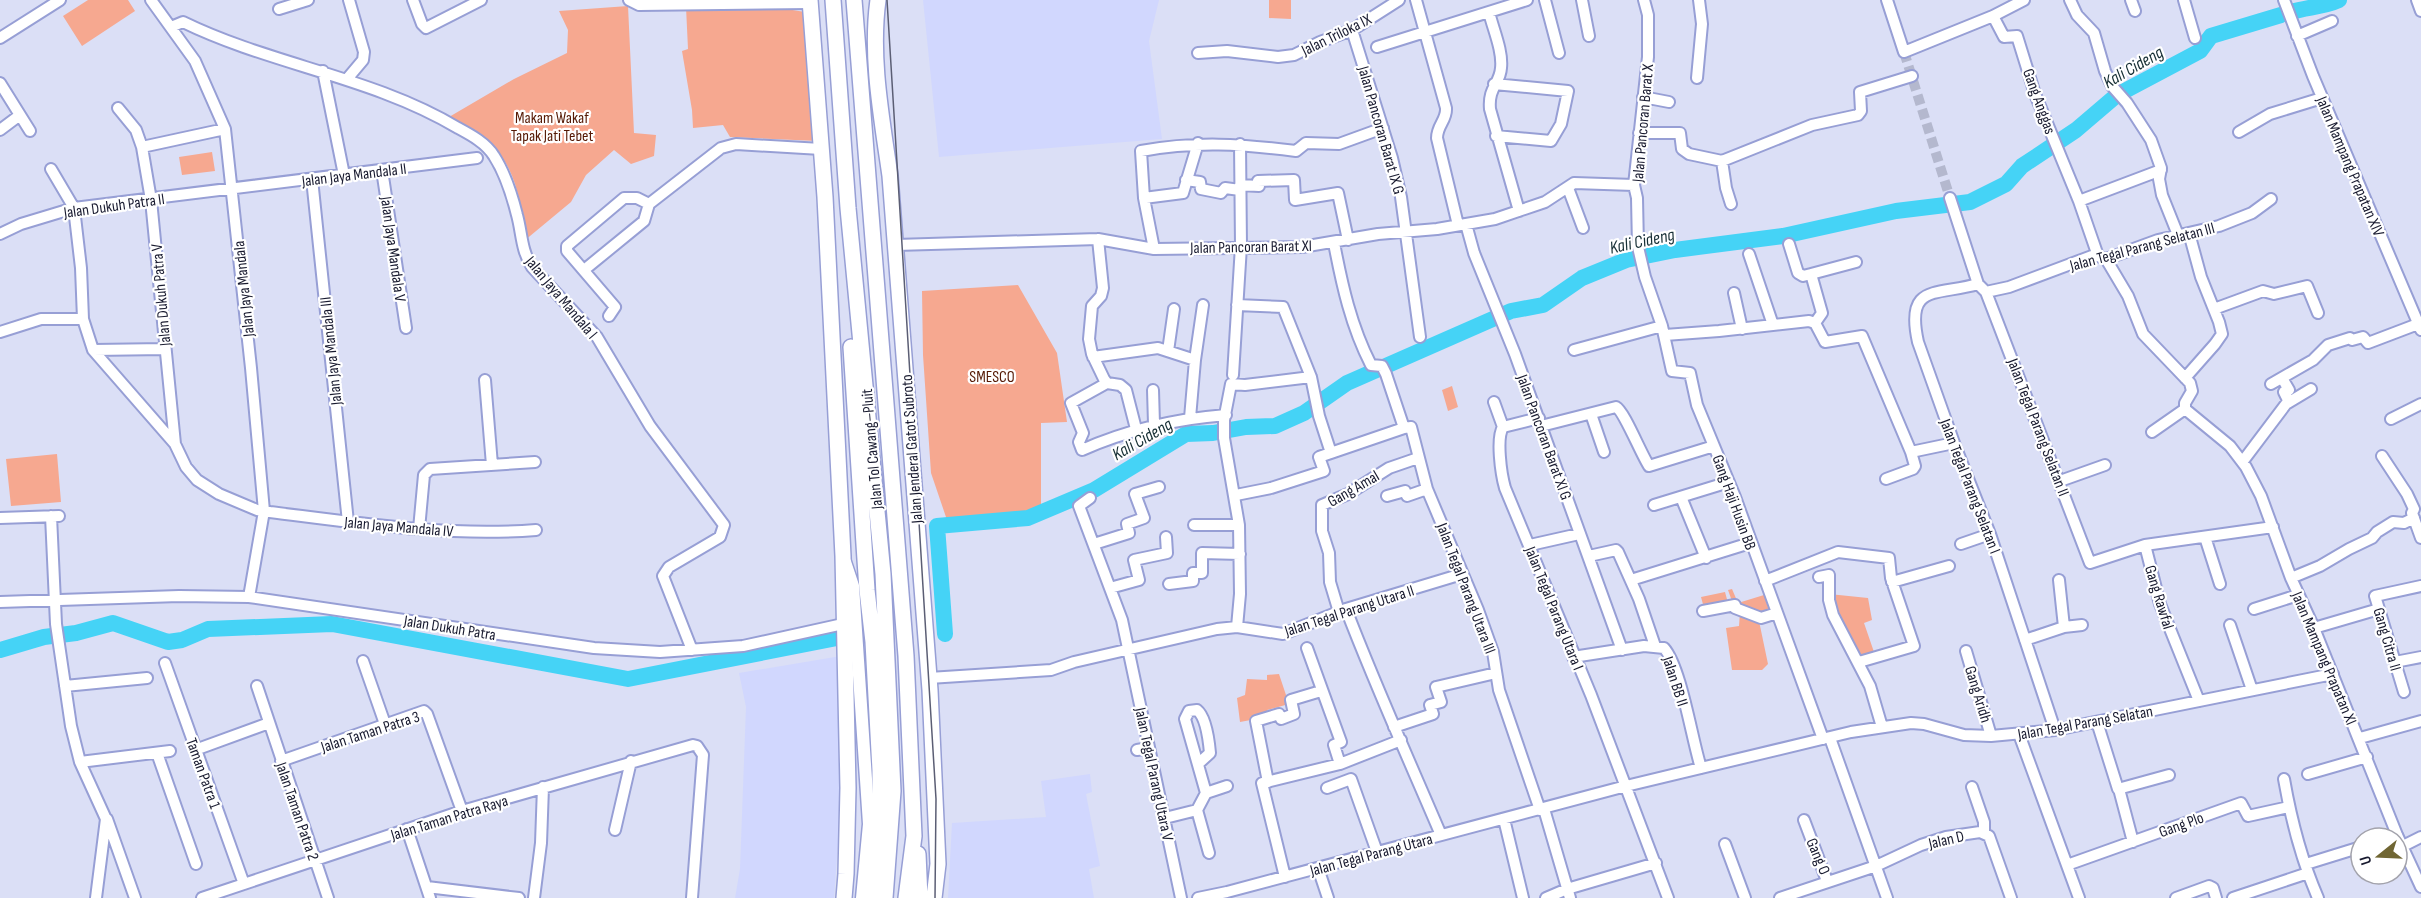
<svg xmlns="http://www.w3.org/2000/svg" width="2421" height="898" font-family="'Sofia Sans Condensed',sans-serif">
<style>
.built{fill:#d1d7fe}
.green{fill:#f6a890}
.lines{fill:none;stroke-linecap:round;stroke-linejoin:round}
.river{stroke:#45d3f6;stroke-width:16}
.minor-tunnel{stroke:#b4b8ce;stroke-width:10;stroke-dasharray:10 5;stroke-linecap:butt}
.minor-casing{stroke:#979fd5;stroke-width:14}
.major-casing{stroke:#979fd5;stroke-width:15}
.highway-casing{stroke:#979fd5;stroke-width:18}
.minor{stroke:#fff;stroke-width:10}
.major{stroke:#fff;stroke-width:12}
.highway{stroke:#fff;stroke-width:15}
.tram{stroke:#5b5e74;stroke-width:1.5}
.labels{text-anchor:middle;stroke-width:4.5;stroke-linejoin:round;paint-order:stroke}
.street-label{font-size:16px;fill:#181a2f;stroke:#fff}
.park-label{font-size:16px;fill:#551904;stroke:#fff}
.water-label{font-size:18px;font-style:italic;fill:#172f35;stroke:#fff}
</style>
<rect width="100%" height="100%" fill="#dbdff6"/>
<path class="built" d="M923,0H1159L1149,41L1162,139L939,157Z
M841,656L837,677L842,789L834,898H735L740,869L746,707L739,673Z
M1090,774L1092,792L1086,794L1100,866L1089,869L1094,898H948L952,823L1046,817L1041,781Z"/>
<path class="green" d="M88,0H128L135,11L82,46L63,16Z
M1269,0H1291V19L1269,18Z
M628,6L634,133L656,135L654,156L631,164L614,150L586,175L571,202L524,241C522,213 519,180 501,156C488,139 467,129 449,117L514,79L567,53L568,30L559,11Z
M686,7L780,8L805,12L817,141L730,137L723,125L693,128L692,110L682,51L688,49Z
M212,152L215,171L182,175L179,157Z
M1018,285L1057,353L1067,422L1041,423V509L992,517L947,520L931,473L923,355L922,291Z
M1452,386L1458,407L1448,411L1442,390Z
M57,454L61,502L11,506L6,459Z
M1732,589L1738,603L1764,595L1770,613L1760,616L1733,604L1728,590Z
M1725,592L1728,603L1704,608L1701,597Z
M1829,594L1868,598L1872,620L1864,623L1874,652L1859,656L1845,632Z
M1740,612L1759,621L1768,664L1762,670H1732L1726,628L1739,626Z
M1279,674L1289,704L1267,710V717L1240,722L1237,698L1245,695L1247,679L1267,680V675Z"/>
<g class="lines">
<path class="river" d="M2291,12C2308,7 2324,7 2339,0
M945,634L937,526L1028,518L1094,490L1186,434L1213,433L1246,427L1275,426L1304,413L1347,383L1511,311L1543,305L1582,278L1626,260L1675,250L1783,236L1896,211L1970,202L2006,184L2022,166L2076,130L2117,95L2200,51L2211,36L2281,15
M0,650L44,637L76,633L113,623L168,642L182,640L208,629L332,624L628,679L837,638"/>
<path class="minor-tunnel" d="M1904,52L1950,198"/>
<g class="minor-casing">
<path id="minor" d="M151,0L195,61L225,129L251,368L264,511L249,597
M413,0L422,24L426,28L481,0
M629,0L639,5L810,3
M1416,0L1446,108C1447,120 1437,125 1437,138L1458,225
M1545,0L1559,53
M1582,0L1589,36
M1644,0L1648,15V57L1634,185L1637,198L1638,247L1645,277L1662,326L1672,371L1690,373L1697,405L1735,497L1823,739
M1887,0L1904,52L1993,16L2024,0
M2070,0L2077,15L2094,33L2105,71L2112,86L2127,103L2151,140L2161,168L2159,179L2162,195L2178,235
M2131,0L2135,11
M2184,0L2195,38
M2284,0L2313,76L2421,330
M2417,0L2421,11
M279,9L308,0
M1489,12C1493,29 1503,51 1501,68C1500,84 1488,87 1490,109L1519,211
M1993,16L2004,37L2017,36L2035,94L2079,201L2098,256
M171,27L183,22C271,65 373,77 458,128C471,135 486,143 494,156C505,173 512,195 517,215C522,233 521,250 532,267L597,337L650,426L724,525L720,537L669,567L663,576L692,650
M1352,30L1392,158L1401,197L1420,337
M2297,36L2332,21
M0,38L60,0
M1377,47L1527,0
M1198,53L1227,51L1278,57L1294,55L1320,42L1352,30L1399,0
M323,71L344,175
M1697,78L1702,24L1699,0
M347,79L363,60L364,52L349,0
M0,83L30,131
M1494,84L1568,91L1561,124L1551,141L1496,136
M1643,97L1669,102
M118,108L136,130L142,147L151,200L175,444
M0,130L20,115
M2239,132L2270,114L2322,98
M1639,133H1680L1682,149L1689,154L1722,161L1812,125L1858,115L1861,111L1860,92L1912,76
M142,147L225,129
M1722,161L1726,188L1731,204
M51,169L74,208L81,268L83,319L93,350L175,444L186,467L197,480L219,494L257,510L270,512C358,523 447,537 536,530
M382,170L406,328
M312,179L348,522
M1186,180L1200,182L1201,189L1221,193L1225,188L1240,190
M1240,185L1259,186L1258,181L1294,180L1295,200L1338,193L1348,240
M1568,188L1583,228
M1144,198L1183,193L1198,143
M1950,198L1978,284L1986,292L2009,287L2092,256H2098L2106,259L2158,240L2219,226L2252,213L2271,199
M2079,201L2161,170
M1466,224L1474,253L1515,354L1622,650
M0,234L21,224L74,208L477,158
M1098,239L1103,288L1101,296L1092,306L1089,339L1092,354L1104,379L1107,383L1120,385L1126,390L1136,429
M1334,243C1342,285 1351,326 1371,365L1382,366L1386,374L1404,428L1411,427L1427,489L1478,610L1493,652L1499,690L1540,810
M1789,244L1798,273L1803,276L1811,274L1822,313L1815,323
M896,245L1098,239L1154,249L1302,247L1378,234L1437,229L1495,219L1545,202L1574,183L1634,185
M1154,249L1144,198L1141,151C1197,141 1240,144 1296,151L1306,143L1339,144L1383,128
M1749,254L1773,325
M2106,259L2128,296L2143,334L2190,383L2192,391L2185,403V409L2230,446L2246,467L2261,496L2291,578L2314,628L2397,835L2421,887
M584,270L644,221L649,204L721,148L736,144L821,149
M1811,274L1856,262
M1978,284C1936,296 1905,283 1918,342L1954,443L1990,534L2055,730
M1986,292L2090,563L2145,545L2273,527
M1734,293L1742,329
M1237,305L1283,307L1311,377L1319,416L1331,453
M2214,309L2263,291L2274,294L2307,286L2318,313
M609,316L615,307L567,251V246L624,198H637L649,204
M0,332L41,319H83
M1665,335L1719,331L1809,321L1815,323L1825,342L1862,336L1911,452L1915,466L1913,469L1886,479
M93,350L165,349
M1574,350L1662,326
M1168,351L1174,309
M1093,357L1158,348L1195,360
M1233,375L1241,246L1240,144
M2185,378L2215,344L2222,334L2219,322L2201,277L2189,233
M2282,378L2289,390L2284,392L2289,402
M485,380L492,465
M1107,383L1071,403L1083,433L1079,442L1082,450C1129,429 1175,419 1226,415
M2271,384L2313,360L2328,345L2350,338L2352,340L2363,337L2368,343L2418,324
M1153,390L1154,424
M1494,402L1503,427
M1591,414L1604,452
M1190,418L1195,360L1203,305
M2391,419L2421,404
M1541,426L1616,407C1624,411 1641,454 1649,466L1714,446
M1503,427C1496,438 1501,474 1505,488L1591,695L1668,898
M1503,427L1539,418
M2152,432L2185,409
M1911,452L1954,443
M2382,456L2407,494L2414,509L2412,513L2421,538
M2243,461L2286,404L2311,389
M2060,481L2105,465
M1236,495L1271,488L1324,471L1319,457L1404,428
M1387,496L1405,491L1407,496L1427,489
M1681,497L1706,558
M1090,498L1079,506L1122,620L1181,898
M1654,505L1729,482
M51,516L56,624L71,726L80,762L106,819L96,898
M0,518L59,516
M1194,525H1239
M419,529L424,475L430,469L535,462
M2205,537L2220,584
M1094,544L1129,533L1127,524L1144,518L1135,494L1159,487
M1961,544L1990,534
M1530,545L1579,534
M2145,545L2160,604L2199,701
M1589,556L1616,550L1618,552L1639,599L1655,646
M1819,577L1829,575V600L1833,615L1870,686L1882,727
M2291,578L2320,566L2349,549L2372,538L2377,532L2393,522L2404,523L2414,518
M1631,580L1750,543
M2059,580L2064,627
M1765,581L1838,552L1889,558L1891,578L1914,646L1859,662
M1892,582L1949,566
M1169,584L1193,581V573H1202V553L1240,554
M1110,588L1139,580L1134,560L1167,553L1166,537
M0,602L179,596L249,597L594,648L660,652L743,646L843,624
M1346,609C1375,685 1409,760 1441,835
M2254,609L2298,595
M1703,611L1735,605V608L1761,618L1777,613
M1339,612L1330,582L1329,553L1322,531V505L1348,494L1389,468L1418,458
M2230,625L2252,690
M1237,627L1240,594L1239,525L1224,438V420L1231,384L1245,385L1311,377
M2314,628L2379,609
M2025,640L2064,627L2082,625
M1307,648L1341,742L1334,745L1340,764
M1966,651L1991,736
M1573,657L1644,646L1664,648C1681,667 1692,740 1701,768
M363,661L385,724
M2395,662L2421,657
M165,663L244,884
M929,678L1051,670L1074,662L1217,629L1237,627L1283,634L1346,609L1462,574
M65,686L147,678
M257,686L328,898
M2404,692L2375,596L2421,586
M2097,722L2118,789L2169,775
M1394,727L1433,714L1430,705L1441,702L1436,687L1496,673
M2019,734L2079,898
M1830,738L1887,898
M2360,738L2421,721
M195,750L269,723
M1137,750L1149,748
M157,753L196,864
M281,761L424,711L427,714L462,811
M80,762L170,751
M1199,763L1210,753C1209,742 1206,717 1197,710L1189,711L1185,719L1206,793
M2308,774L2367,757
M2284,779C2291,819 2302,861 2318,898
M1268,782L1256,721L1279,714L1281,719L1294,714L1291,700L1321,691
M1972,787L1984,822V832
M1327,788L1351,779L1377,852
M2119,789L2133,842
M1544,809L1570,898
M1197,810L1209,853
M1165,818L1197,810L1206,793L1227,786
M107,819L135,898
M1504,819L1523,898
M1804,820L1827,881
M407,829L430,898
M615,830L631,761
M1725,844L1745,898
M2403,846L2421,837
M2306,864L2361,847
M2067,865L2241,803L2248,816L2289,807
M1318,868L1328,898
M1285,877L1262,783L1340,764L1401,740
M427,887L519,898
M202,898L462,811L693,745L697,746L703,755L692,898
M534,898L541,843L543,787
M1198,898L1227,892L1626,786L1851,732L1911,723L1924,724L1964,735L1991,736L2055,730L2333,674
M1546,898L1567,889L1656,863
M1780,898L1876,866L1921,845L1946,837L1980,832L1989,836L2011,898
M2176,898L2209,886L2213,888L2216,898
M2233,898L2308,873"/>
</g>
<g class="major-casing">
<path id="major" d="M845,562L853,586L869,824L862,898"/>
</g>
<g class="highway-casing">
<path id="highway" d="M810,0L825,197L843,556L848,788L846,874L844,898
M833,0L848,208L883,574L893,791L885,898
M854,0L906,656L914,836L906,898
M878,0C870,58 882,119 890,176L930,690L938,864L934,898
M851,347L867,590L873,642L880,770V810L874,898
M918,854L920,898"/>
</g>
<use href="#minor" class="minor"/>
<use href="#major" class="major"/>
<use href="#highway" class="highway"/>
<path class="tram" d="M887,0L936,799L935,898"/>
</g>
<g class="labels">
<g class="street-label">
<text transform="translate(1336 34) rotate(-26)" y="6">Jalan Triloka IX</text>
<text transform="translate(2040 101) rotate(70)" y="6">Gang Anggas</text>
<text transform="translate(1642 123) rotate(-85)" y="6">Jalan Pancoran Barat X</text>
<text transform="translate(1382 130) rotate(74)" y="6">Jalan Pancoran Barat IX G</text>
<text transform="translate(2351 166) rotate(67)" y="6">Jalan Mampang Prapatan XIV</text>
<text transform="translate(354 174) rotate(-7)" y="6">Jalan Jaya Mandala II</text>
<text transform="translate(114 205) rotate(-8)" y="6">Jalan Dukuh Patra II</text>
<text transform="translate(1251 246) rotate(-1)" y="6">Jalan Pancoran Barat XI</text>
<text transform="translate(2142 246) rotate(-15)" y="6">Jalan Tegal Parang Selatan III</text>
<text transform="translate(394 249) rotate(82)" y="6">Jalan Jaya Mandala V</text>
<text transform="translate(243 289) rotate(-96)" y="6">Jalan Jaya Mandala</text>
<text transform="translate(160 295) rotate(-95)" y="6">Jalan Dukuh Patra V</text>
<text transform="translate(562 297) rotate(50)" y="6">Jalan Jaya Mandala I</text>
<text transform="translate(330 351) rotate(-96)" y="6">Jalan Jaya Mandala III</text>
<text transform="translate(2039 427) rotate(69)" y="6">Jalan Tegal Parang Selatan II</text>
<text transform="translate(1545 437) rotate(70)" y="6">Jalan Pancoran Barat XI G</text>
<text transform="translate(871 449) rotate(-95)" y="6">Jalan Tol Cawang–Pluit</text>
<text transform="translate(911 449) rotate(-94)" y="6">Jalan Jenderal Gatot Subroto</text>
<text transform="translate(1971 486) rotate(69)" y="6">Jalan Tegal Parang Selatan I</text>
<text transform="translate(1353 488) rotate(-30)" y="6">Gang Amal</text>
<text transform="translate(1735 502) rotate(70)" y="6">Gang Haji Husin BB</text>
<text transform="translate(399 526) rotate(5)" y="6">Jalan Jaya Mandala IV</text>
<text transform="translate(1467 588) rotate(69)" y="6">Jalan Tegal Parang Utara III</text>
<text transform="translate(2160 597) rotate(73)" y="6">Gang Rawfal</text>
<text transform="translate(1555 608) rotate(68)" y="6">Jalan Tegal Parang Utara I</text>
<text transform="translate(1349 610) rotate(-18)" y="6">Jalan Tegal Parang Utara II</text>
<text transform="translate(450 627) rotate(9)" y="6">Jalan Dukuh Patra</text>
<text transform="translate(2388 639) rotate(74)" y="6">Gang Citra II</text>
<text transform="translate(2325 658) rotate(67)" y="6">Jalan Mampang Prapatan XI</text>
<text transform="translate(1676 681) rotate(72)" y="6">Jalan BB II</text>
<text transform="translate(1979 694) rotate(73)" y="6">Gang Aridh</text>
<text transform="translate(2085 722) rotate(-10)" y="6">Jalan Tegal Parang Selatan</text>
<text transform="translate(370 731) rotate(-18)" y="6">Jalan Taman Patra 3</text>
<text transform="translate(204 773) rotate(70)" y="6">Taman Patra 1</text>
<text transform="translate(1155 774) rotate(78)" y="6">Jalan Tegal Parang Utara V</text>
<text transform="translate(298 811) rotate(71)" y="6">Jalan Taman Patra 2</text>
<text transform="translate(449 817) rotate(-17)" y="6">Jalan Taman Patra Raya</text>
<text transform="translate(2181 824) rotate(-20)" y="6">Gang Plo</text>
<text transform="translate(1946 839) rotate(-13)" y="6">Jalan D</text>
<text transform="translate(1371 854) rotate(-15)" y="6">Jalan Tegal Parang Utara</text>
<text transform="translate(1819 856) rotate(67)" y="6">Gang O</text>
</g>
<g class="park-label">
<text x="552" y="123">Makam Wakaf<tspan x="552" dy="18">Tapak Jati Tebet</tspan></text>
<text x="992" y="382">SMESCO</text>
</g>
<g class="water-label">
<text transform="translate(2133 67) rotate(-30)" y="6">Kali Cideng</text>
<text transform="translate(1642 241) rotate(-12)" y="6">Kali Cideng</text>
<text transform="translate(1142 439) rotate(-30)" y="6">Kali Cideng</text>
</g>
</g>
<g transform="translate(2379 856) rotate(252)"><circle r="28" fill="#ffffff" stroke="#a3a3ac" stroke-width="1.5"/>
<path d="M0-4.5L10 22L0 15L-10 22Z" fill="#706633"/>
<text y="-9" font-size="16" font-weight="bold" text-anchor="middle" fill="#181a2f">U</text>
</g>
</svg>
